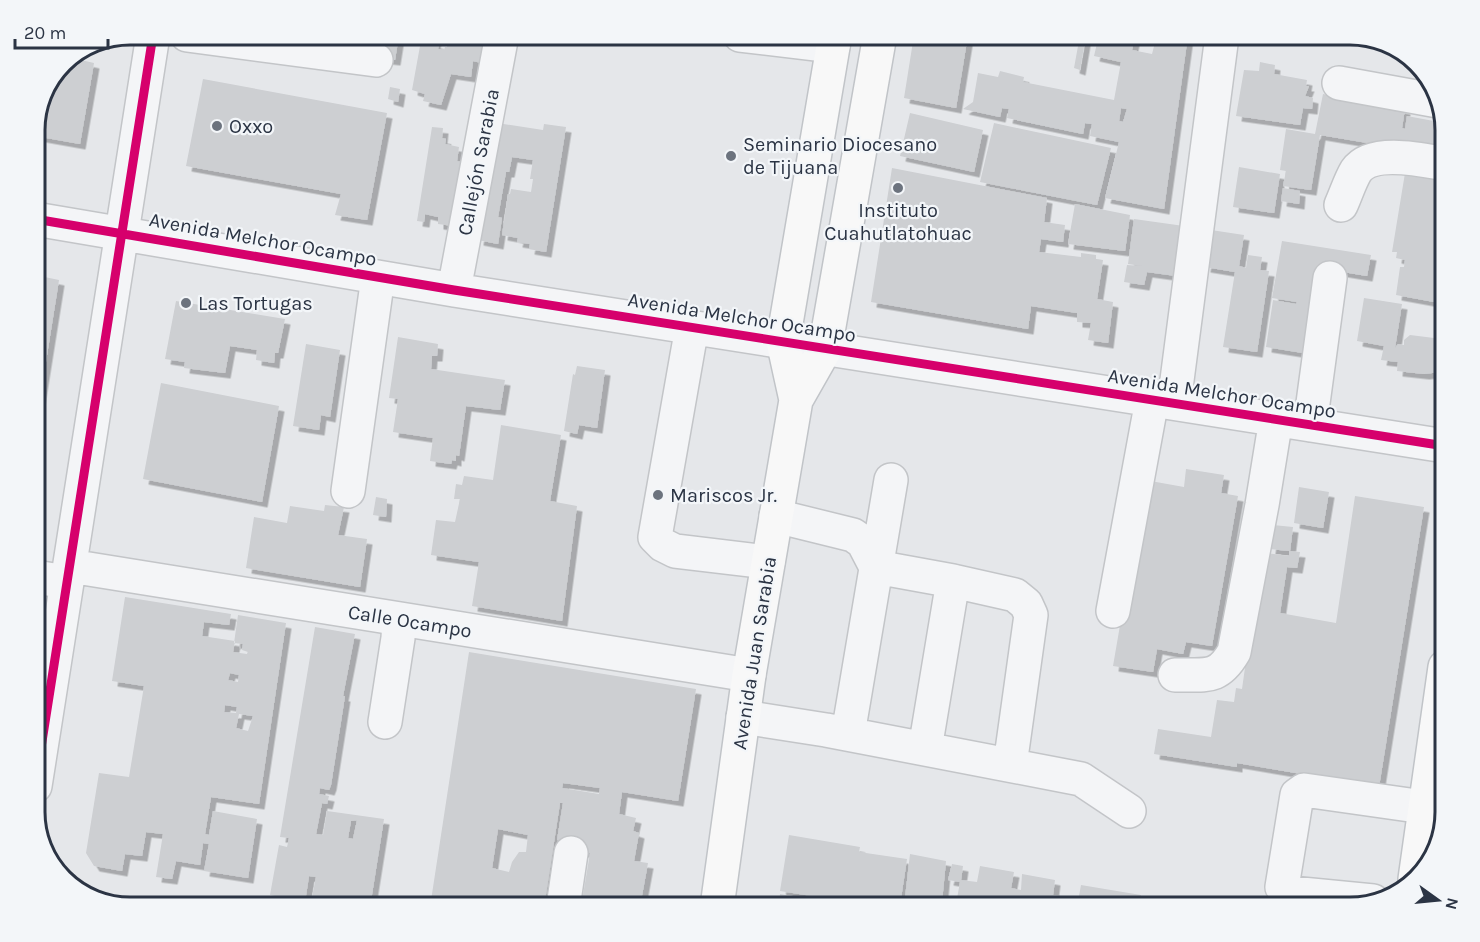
<svg xmlns="http://www.w3.org/2000/svg" width="1480" height="942" font-family="Karla,sans-serif">
<style>
.building{fill:#cdcfd2;fill-rule:evenodd;filter:url(#shadow)}
.lines{fill:none;stroke-linecap:round;stroke-linejoin:round}
.minor-casing{stroke:#c3c5c8;stroke-width:36}
.major-casing{stroke:#c1c4c8;stroke-width:36}
.minor{stroke:#f4f5f7;stroke-width:33}
.major{stroke:#f8f8f8;stroke-width:33}
.cycleway-casing{stroke:#f3f6f9;stroke-width:13}
.cycleway{stroke:#d6006c;stroke-width:9}
.poi-dot{fill:#6c737e;stroke:#f3f6f9;stroke-width:2}
.labels{text-anchor:middle;stroke-width:4.5;stroke-linejoin:round;paint-order:stroke}
.poi-label{font-size:20px;fill:#2b3444;stroke:#f3f6f9;text-anchor:start}
.street-label{font-size:20px;fill:#2b3444;stroke:#f3f6f9}
.rim{fill:none;stroke:#2b3444;stroke-width:3}
</style>
<defs>
<filter id="shadow"><feDropShadow dx="5.5" dy="5.5" stdDeviation="0" flood-color="#0004"/></filter>
</defs>
<rect width="100%" height="100%" fill="#e5e7ea"/>
<path class="building" d="M377,35H399L395,60L386,59L374,49Z
M430,35H437L435,43L439,44L438,49L444,50L445,47H447L449,35H491L486,64L473,61L471,77L451,74L441,105L423,101L425,94L412,90L420,46L424,37H429Z
M914,35H968L956,108L904,98Z
M1080,35H1086L1080,70L1074,68Z
M1099,35H1146L1145,38L1135,36L1132,50L1152,54L1157,35H1188L1164,209L1105,198L1119,142L1090,136L1092,124L1085,123L1083,134L1007,118L1009,109L1002,108L1000,117L963,109L973,102L978,73L998,77L1000,71L1024,77L1023,82L1114,100L1121,62L1094,56ZM1121,108L1127,109L1123,122L1119,121Z
M72,58L94,63L80,144L35,136V124L63,62Z
M1260,62L1275,65L1274,74L1307,80L1306,86H1309L1305,96L1313,98L1312,109L1303,108L1300,125L1236,116L1244,70L1259,71Z
M203,79L387,113L367,220L335,215L341,194L186,166Z
M390,87L400,89L398,102L388,99Z
M1323,94L1405,109L1402,128L1405,129L1407,116L1439,122L1433,154L1320,135L1311,190L1283,186L1286,171L1280,170L1286,129L1315,134Z
M910,113L983,130L974,172L900,156Z
M497,123L543,130L544,124L566,127L546,252L529,249L530,244L517,242L518,238L502,235L508,194H510L511,189L531,192L533,179H530L533,160L512,157L509,172H506L498,217L502,218L498,244L478,240Z
M994,123L1111,148L1097,205L980,182Z
M432,127L443,128L442,138L446,139L445,144L459,147L457,161L471,164L461,227L438,224V217L425,214L424,222L417,221Z
M1239,167L1280,174L1274,213L1233,207Z
M892,168L1047,198L1044,222L1065,225L1063,242L1041,239L1039,252L1081,257V253L1096,255V259L1103,260L1097,299L1113,302L1108,343L1088,340L1091,323L1077,322V313L1031,306L1028,329L871,302Z
M1405,173L1445,177V304L1396,295L1400,267H1404L1405,260L1396,258L1397,252H1392Z
M1283,188L1300,191L1299,204L1281,201Z
M1075,204L1130,215L1125,251L1068,244Z
M1134,219L1184,226L1176,276L1147,272L1144,285L1124,282L1127,265L1142,266L1128,264Z
M1211,230L1244,235L1239,266L1246,268L1248,255L1262,257L1260,270L1269,271L1257,352L1223,347L1235,272L1205,267Z
M1282,241L1371,255L1367,276L1331,270L1309,354L1266,347L1273,300L1296,304L1297,302L1272,298Z
M35,275L59,280L36,424H35Z
M1364,298L1402,304L1395,348L1398,344L1404,345V340L1410,335L1434,338L1445,354V371L1440,370V372L1424,374L1397,371L1398,362L1381,360L1384,346L1357,341Z
M176,301L285,319L278,353H275L274,363L256,360L257,350L230,346L225,373L184,368L185,362L165,359Z
M398,337L438,344L437,356H432L431,369L505,380L500,410L466,406L459,456L456,455V461L452,460L451,464L430,461L433,438L393,432L398,399L389,398Z
M306,344L340,350L330,417L321,415L319,430L293,426Z
M577,366L605,370L597,428L579,425L577,434L564,431L573,374L575,375Z
M161,383L279,406L262,502L143,479Z
M501,425L561,435L550,501L577,506L562,621L472,606L479,562L431,555L436,520L455,522L460,499H454L456,484L462,485L464,476L493,480Z
M1186,469L1224,475L1221,493L1238,496L1212,646L1186,642L1183,654L1157,649L1153,672L1113,666L1145,480L1184,487Z
M1299,487L1329,492L1323,528L1294,523Z
M1355,496L1424,507L1379,787L1237,763V767L1154,754L1158,729L1211,737L1217,700L1234,702L1236,688L1242,689L1250,632L1266,553L1289,556V551L1270,549L1273,525L1293,527L1290,551L1300,552L1297,568L1287,567L1280,613L1336,623Z
M376,497L387,499L386,517L373,515Z
M325,505L344,507L338,535L367,539L360,587L246,568L254,517L287,523L290,506L324,511Z
M125,597L231,614L229,625L204,622L202,636L235,641L233,652L247,654L248,652L242,650L243,644L234,643L238,615L286,623L259,804L211,797L205,834L209,835L213,811L257,819L248,878L204,871L209,844L203,843L200,865L176,861L172,879L156,877L163,834L146,832L142,856L125,854L122,871L94,866L86,853L99,773L129,777L144,686L112,681ZM230,673L239,675L238,682L228,680ZM225,705L237,707L236,713L224,712ZM239,714L253,716L248,731L236,728Z
M315,627L355,634L343,696H345L331,785L329,790L320,788L319,794L329,796L327,804L322,803L316,834L323,835L327,811L384,819L370,907H338L311,903L316,877L309,876L305,902L270,895L279,845L287,847L289,838L280,837ZM357,820L353,839L348,838L351,821Z
M469,652L696,689L678,801L622,792L619,814L636,818L633,831L639,833L634,861L648,863L641,901L665,907H581L590,853L578,851L579,843L557,840L563,803H560L544,907H430ZM563,783L600,788L599,794L562,788ZM498,829L528,835L526,852H519L512,862L509,872L492,868Z
M789,835L860,847L859,852L907,859L900,905L851,898L850,907H778L780,894L830,902L831,899L780,891Z
M910,854L946,861L942,902L905,898Z
M952,864L963,866L961,880L977,882L980,866L1014,872L1011,888L1021,890L1022,874L1055,880L1053,895L1071,898L1070,907H975L956,904L960,882L948,880Z
M1081,885L1141,895L1139,907H1077Z
M1144,896L1180,902L1179,907H1142Z
M1186,902L1213,906V907H1185Z"/>
<g class="lines">
<g class="minor-casing">
<path id="minor" d="M187,35L376,60
M740,35L833,46
M1339,83L1438,101
M1341,205C1346,194 1350,181 1356,171C1372,148 1423,160 1445,164
M35,219L454,290L1445,446
M454,290L502,35
M692,327L655,537L663,545L675,551L768,562
M1174,403L1222,36
M1310,425L1330,278
M348,491L378,277
M776,516L853,535L863,542L876,567
M70,566L749,675
M876,567L953,581L925,749
M35,577L67,582
M953,581L1015,595L1026,604L1031,615L1010,765
M1113,611L1152,400
M1175,675C1205,674 1217,681 1234,652L1262,505L1276,419
M743,717L826,730L1081,779L1129,811
M385,722L398,638L399,619
M848,734L891,480
M35,786L153,35
M1373,901L1291,893L1282,887L1297,795L1304,790L1445,810
M563,907L571,853"/>
</g>
<g class="major-casing">
<path id="major" d="M796,400L783,341L835,35
M1415,879L1445,667
M717,907L749,675L796,400L825,349L880,35"/>
</g>
<use href="#minor" class="minor"/>
<use href="#major" class="major"/>
<g class="cycleway-casing">
<path id="cycleway" d="M35,219L454,290L1445,446
M35,786L153,35"/>
</g>
<use href="#cycleway" class="cycleway"/>
</g>
<g class="poi-dot">
<circle cx="217" cy="126" r="6"/>
<circle cx="731" cy="156" r="6"/>
<circle cx="898" cy="188" r="6"/>
<circle cx="186" cy="303" r="6"/>
<circle cx="658" cy="495" r="6"/>
</g>
<g class="labels">
<g class="poi-label">
<text x="229" y="133">Oxxo</text>
<text x="743" y="151">Seminario Diocesano<tspan x="743" dy="23">de Tijuana</tspan></text>
<text x="898" y="217" text-anchor="middle">Instituto<tspan x="898" dy="23">Cuahutlatohuac</tspan></text>
<text x="198" y="310">Las Tortugas</text>
<text x="670" y="502">Mariscos Jr.</text>
</g>
<g class="street-label">
<text transform="translate(478 162) rotate(-79)" y="7">Callejón Sarabia</text>
<text transform="translate(263 239) rotate(10)" y="7">Avenida Melchor Ocampo</text>
<text transform="translate(742 317) rotate(9)" y="7">Avenida Melchor Ocampo</text>
<text transform="translate(1222 393) rotate(9)" y="7">Avenida Melchor Ocampo</text>
<text transform="translate(410 621) rotate(9)" y="7">Calle Ocampo</text>
<text transform="translate(754 653) rotate(-81)" y="7">Avenida Juan Sarabia</text>
</g>
</g>
<path d="M0 0H1480V942H0ZM130 45H1350A85 85 0 0 1 1435 130V812A85 85 0 0 1 1350 897H130A85 85 0 0 1 45 812V130A85 85 0 0 1 130 45Z" fill="#f3f6f9" fill-rule="evenodd"/>
<path class="rim" d="M130 45H1350A85 85 0 0 1 1435 130V812A85 85 0 0 1 1350 897H130A85 85 0 0 1 45 812V130A85 85 0 0 1 130 45Z"/>
<g transform="translate(1438 900) rotate(105)" stroke="#f3f6f9" stroke-width="4.5" paint-order="stroke">
<path d="M0-4.5L10 22L0 15L-10 22Z" fill="#2b3444"/>
<text y="-9" font-size="16" font-weight="bold" text-anchor="middle" fill="#2b3444">N</text>
</g>
<path d="M15 39v9h93v-9" fill="none" stroke="#2b3444" stroke-width="3"/>
<text x="24" y="39" font-size="18" fill="#2b3444" stroke="#f3f6f9" stroke-width="4.5" paint-order="stroke">20 m</text>
</svg>
